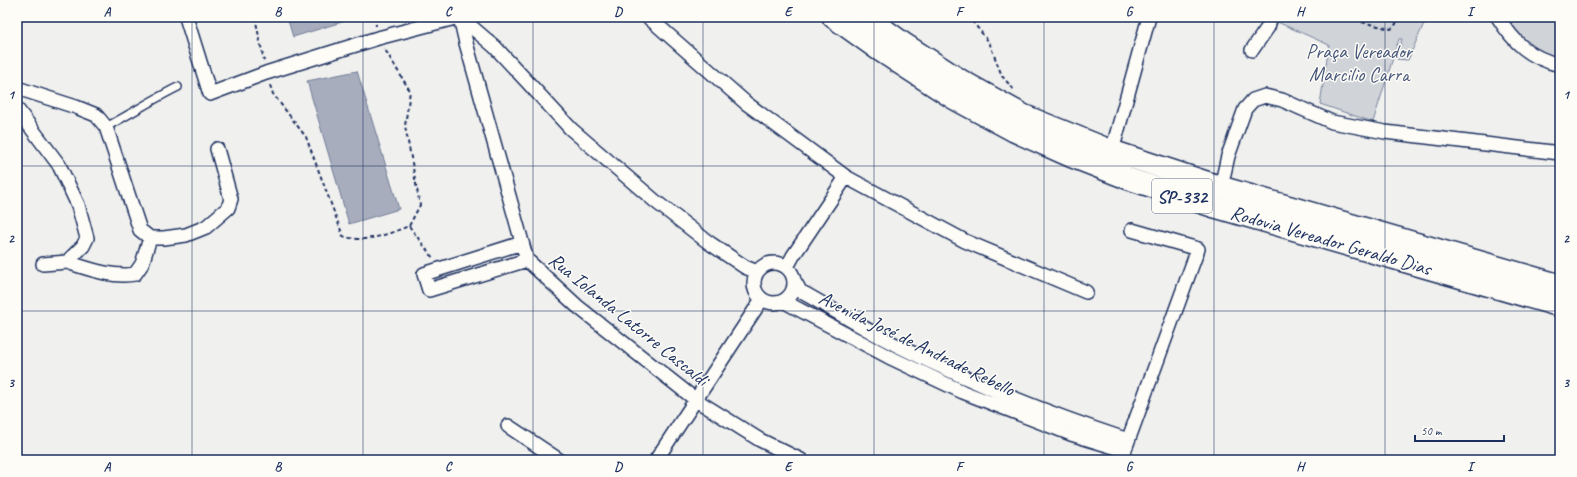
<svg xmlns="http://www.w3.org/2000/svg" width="1577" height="477" font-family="Caveat,sans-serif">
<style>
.green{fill:#d0d3d8;stroke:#76819b}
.water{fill:#a7adbd;stroke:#6f7b97}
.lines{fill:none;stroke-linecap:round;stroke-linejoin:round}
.lane-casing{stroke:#1b2f5e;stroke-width:10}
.street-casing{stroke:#1b2f5e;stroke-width:16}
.primary-casing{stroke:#1b2f5e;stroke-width:24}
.path{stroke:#1b2f5e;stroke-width:2;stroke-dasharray:4 3;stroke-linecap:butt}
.lane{stroke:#fdfcf7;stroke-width:7}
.street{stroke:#fdfcf7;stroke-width:13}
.primary{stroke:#fdfcf7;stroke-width:21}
.grid{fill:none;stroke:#1b2f5e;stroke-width:1;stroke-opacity:0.55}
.labels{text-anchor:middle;stroke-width:3;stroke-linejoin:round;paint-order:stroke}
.shield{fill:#fdfcf7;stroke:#5f6c8c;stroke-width:1}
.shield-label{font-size:19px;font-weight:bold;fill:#1b2f5e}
.park-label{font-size:20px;fill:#48587c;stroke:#fdfcf7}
.street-label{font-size:20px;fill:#1b2f5e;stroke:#fdfcf7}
.neatline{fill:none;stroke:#1b2f5e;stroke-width:1.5}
.grid-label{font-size:13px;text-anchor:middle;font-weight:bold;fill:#1b2f5e}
</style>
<rect width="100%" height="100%" fill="#f0f0ee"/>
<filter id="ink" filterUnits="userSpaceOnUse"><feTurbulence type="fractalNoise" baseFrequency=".025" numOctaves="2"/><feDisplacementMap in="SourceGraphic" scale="8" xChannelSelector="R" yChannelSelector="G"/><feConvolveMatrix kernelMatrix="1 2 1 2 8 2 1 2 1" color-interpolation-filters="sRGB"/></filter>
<g filter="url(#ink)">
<path class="green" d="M1277,17H1418L1425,21L1408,60L1396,59L1402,39H1399L1373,122L1320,104L1329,45L1275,21Z
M1498,17H1560V64L1532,46Z"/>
<path class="water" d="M287,17H343L345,21L293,37Z
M357,71L399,209L349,224L307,81Z"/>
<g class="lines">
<g class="lane-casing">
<path id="lane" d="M106,127C131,114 153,99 178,87"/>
</g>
<g class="street-casing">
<path id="street" d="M186,17L210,94L266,73L378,38L459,17
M460,17L466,43L527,260L577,306L696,400L760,440L801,460
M460,17L495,47L571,129L655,201L708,242L745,267L757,272
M648,17L746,103L846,177L965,241L1086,292
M1498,17C1514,43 1530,58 1560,65
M1252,50L1268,27L1271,17
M17,88L76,107L96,115L106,127L140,230L150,238H164L186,235L206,227L228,208L231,199L217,149
M17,109L59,165L78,205L87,238L83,246L67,262L43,264
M1112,151L1149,17
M1221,187L1228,156L1245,109L1253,100L1265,96L1282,100L1332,122L1385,132L1560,153
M522,243L424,274L429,290L527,260
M67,262C89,269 113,278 135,274L142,264L150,238
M754 283a20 20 0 1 1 40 0a20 20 0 1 1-40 0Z
M787,267L793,256L846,177
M795,282L800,291C833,309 865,330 898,346C972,383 1049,414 1128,440
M783,301L889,357L963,392L1071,434L1124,450
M508,426L559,460
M656,460L762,299
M1121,460L1198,249L1132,230"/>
</g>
<g class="primary-casing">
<path id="primary" d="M833,17L879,50L953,98L1014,131L1070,156L1129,179L1215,207L1560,306
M867,17L903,43L962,81L1023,115L1112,151L1221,187L1560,285"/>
</g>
<path class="path" d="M255,17L264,61
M375,17L376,26
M966,17L972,21L989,42L1002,76L1015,91
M1349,17L1361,22L1391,29L1396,24L1398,17
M270,85L273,94L306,137L343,236C365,244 388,234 409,226L420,205L405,126L410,91L384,48
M409,226L433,258"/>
<use href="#lane" class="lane"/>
<use href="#street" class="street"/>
<use href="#primary" class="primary"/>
</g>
</g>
<path class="grid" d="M192,17V460M363,17V460M533,17V460M703,17V460M874,17V460M1044,17V460M1214,17V460M1385,17V460M17,166H1560M17,311H1560"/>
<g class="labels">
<rect class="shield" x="1152" y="179" width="60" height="34" rx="3"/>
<g class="shield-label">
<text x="1182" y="203">SP-332</text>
</g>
<g class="park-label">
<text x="1359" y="58">Praça Vereador<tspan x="1359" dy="23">Marcilio Carra</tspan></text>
</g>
<g class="street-label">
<text transform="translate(1331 240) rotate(16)" y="7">Rodovia Vereador Geraldo Dias</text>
<text transform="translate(629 319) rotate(39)" y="7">Rua Iolanda Latorre Cascaldi</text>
<text transform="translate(917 343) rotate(26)" y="7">Avenida José de Andrade Rebello</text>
</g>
</g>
<rect width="1577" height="477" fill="none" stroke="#fdfcf7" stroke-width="44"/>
<path d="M1415 435v6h89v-6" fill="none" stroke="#1b2f5e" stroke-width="2"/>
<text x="1421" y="435" font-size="12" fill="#1b2f5e" stroke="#fdfcf7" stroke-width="3" paint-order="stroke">50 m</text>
<rect x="22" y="22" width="1533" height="433" class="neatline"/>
<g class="grid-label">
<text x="107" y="16">A</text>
<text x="278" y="16">B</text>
<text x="448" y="16">C</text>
<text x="618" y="16">D</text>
<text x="788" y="16">E</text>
<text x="959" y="16">F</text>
<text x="1129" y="16">G</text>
<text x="1300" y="16">H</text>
<text x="1470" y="16">I</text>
<text x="11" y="99">1</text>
<text x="1566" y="99">1</text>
<text x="11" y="243">2</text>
<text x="1566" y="243">2</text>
<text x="11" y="387">3</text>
<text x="1566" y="387">3</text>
<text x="107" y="471">A</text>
<text x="278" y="471">B</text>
<text x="448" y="471">C</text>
<text x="618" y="471">D</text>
<text x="788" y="471">E</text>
<text x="959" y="471">F</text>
<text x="1129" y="471">G</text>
<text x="1300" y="471">H</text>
<text x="1470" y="471">I</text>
</g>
</svg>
